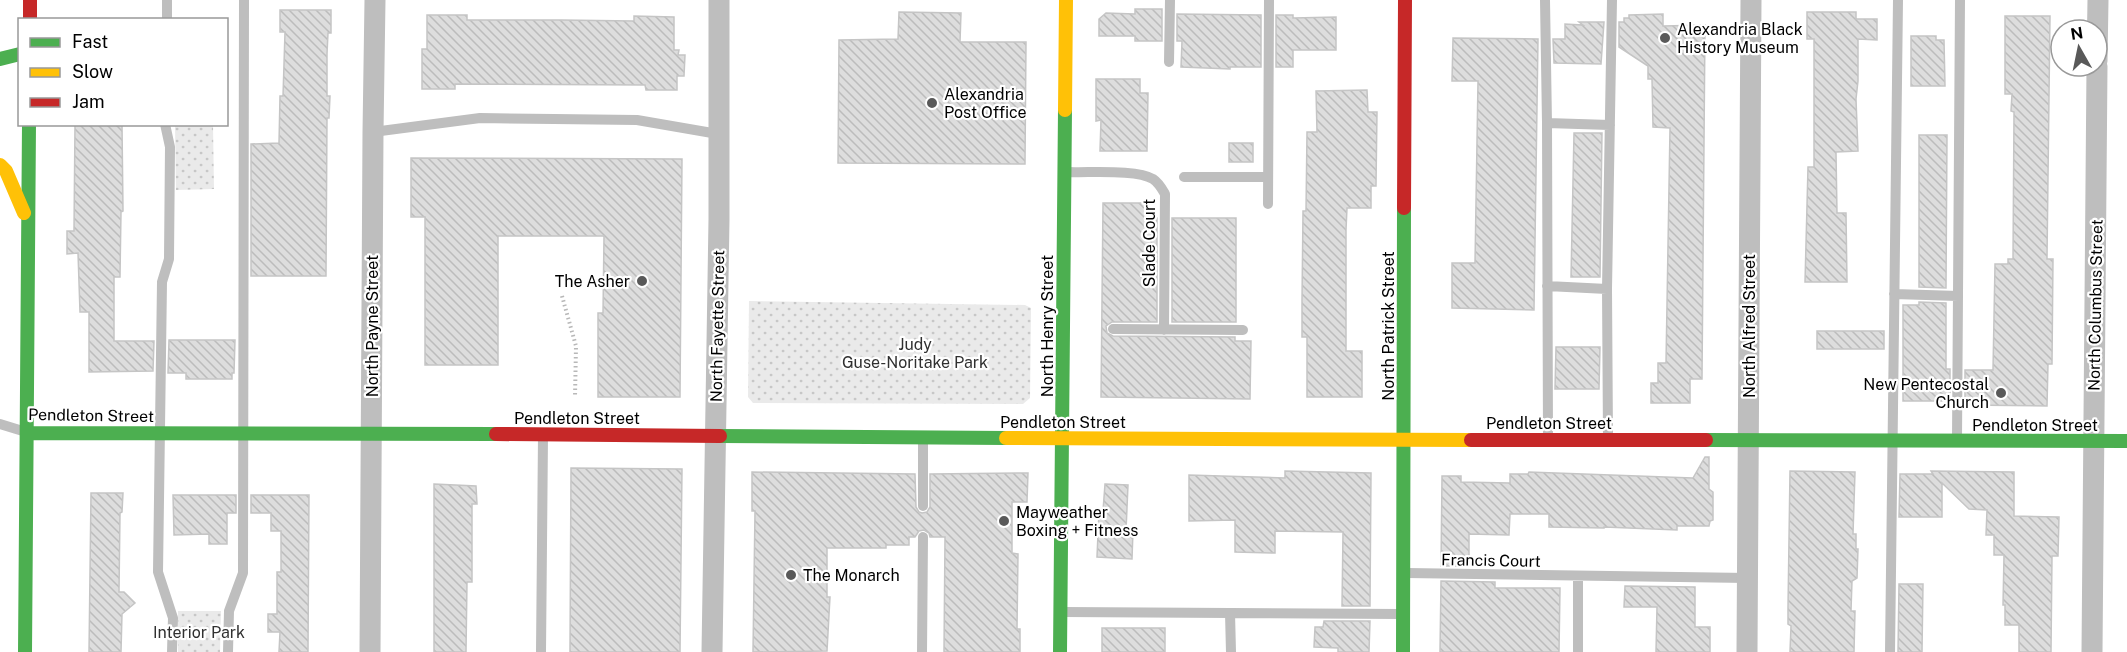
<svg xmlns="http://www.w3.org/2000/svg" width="2127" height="652" font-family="'Public Sans',sans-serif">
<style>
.park{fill:url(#park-dots)}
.building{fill:url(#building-back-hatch);stroke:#c5c5c5;stroke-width:1.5}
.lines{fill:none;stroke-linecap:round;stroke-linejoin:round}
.path{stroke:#b8b8b8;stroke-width:4;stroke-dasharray:1.5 3;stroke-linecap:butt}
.lane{stroke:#bebebe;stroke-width:10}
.street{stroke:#bebebe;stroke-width:21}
.fast{stroke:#4caf50;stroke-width:14}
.slow{stroke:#ffc107;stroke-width:14}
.jam{stroke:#c62828;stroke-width:14}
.poi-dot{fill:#595959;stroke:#fff;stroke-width:2}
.labels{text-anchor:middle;stroke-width:4.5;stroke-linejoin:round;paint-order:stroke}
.poi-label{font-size:16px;fill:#000;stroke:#fff;text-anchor:start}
.street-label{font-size:16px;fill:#000;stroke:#fff}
.park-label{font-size:16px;fill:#303030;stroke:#fff}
</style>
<defs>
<pattern id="park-dots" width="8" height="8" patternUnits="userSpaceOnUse" patternTransform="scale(1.5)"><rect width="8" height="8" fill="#eaeaea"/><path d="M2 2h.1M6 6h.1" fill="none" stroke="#c7c7c7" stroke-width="1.8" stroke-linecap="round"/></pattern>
<pattern id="building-back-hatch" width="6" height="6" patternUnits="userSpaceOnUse" patternTransform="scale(1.5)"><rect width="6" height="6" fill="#ddd"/><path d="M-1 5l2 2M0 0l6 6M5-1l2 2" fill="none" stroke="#bcbcbc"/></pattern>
</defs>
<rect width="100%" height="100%" fill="#fff"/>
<path class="park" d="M175,125H213L214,189L176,190Z
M749,301L1025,305L1031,308L1030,398L1023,404L753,403L748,397Z
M178,611H221L220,652H178Z"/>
<path class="building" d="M1135,9H1162V41H1135V36H1099V19L1106,13L1135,14Z
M280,10H331V33H328L327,54V96H330L329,118H327L326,276H251V144L279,143L280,96H283L285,32H280Z
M899,12L961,13L960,42H1026L1025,164L838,163L839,40L898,39Z
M1807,12H1856V19H1877V40L1858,39V81L1856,99L1858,151L1836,152L1837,213H1846L1847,282H1805L1808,167H1814V39H1807Z
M1177,14L1261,15V67H1230V69L1181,67L1182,41H1177Z
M1663,14V26L1705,25L1702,379H1690V403H1651V383H1658V363H1666L1670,128L1653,127L1652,79H1648V66L1619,47V22H1624V18H1629V15Z
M427,15H467V20H561L634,21V16L674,17V50H679L678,55H685L684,76H677V90H646L645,85L455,84V89H422V49H427Z
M1276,15H1293V18L1336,17V50H1293V67H1276Z
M2005,16H2050L2047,259H2053L2052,364H2048L2047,406L1965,405V370H1993L1995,264H2008V259H2013L2014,112L2011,111L2012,94H2005Z
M1579,22H1604L1601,64L1554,63L1553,39H1565V24L1583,25Z
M1911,36H1936V40H1944L1945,86H1911Z
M1453,38L1538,39L1534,310L1452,308V263H1475L1478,81H1452Z
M1096,79H1140V93H1148L1147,151H1100L1101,120L1096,121Z
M1367,90L1368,112H1377L1376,186H1371V208H1347L1346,230V351H1362V397H1307V337H1302V300L1303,211H1306L1307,132H1317L1316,91Z
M75,124H122L123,211L121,212L120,277H114V341H154L153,371L89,372V312H80L78,253L67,254V231H74Z
M1574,133H1602L1600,277H1571Z
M1919,135H1947L1946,288L1919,287Z
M1229,143H1253V162H1229Z
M411,158L682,159L680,397H598V313H603L604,236H498V365H425V217H411Z
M1103,203H1145V218H1157V322H1112L1106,326L1107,333L1113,336L1235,337V341H1251L1250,399L1101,397Z
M1172,218H1236V322H1172Z
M1919,302L1946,303V369H1950V401H1903V305H1919Z
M1817,331H1884V349H1817Z
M169,340H235L234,373H232V379H186V373H168Z
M1556,347H1600L1599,389H1555Z
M1705,457H1709V489L1713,492V520L1710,521L1709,526H1677V530L1604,527V528L1549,527V514H1510L1509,535L1469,534V566H1441L1442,476H1461V482L1510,483V474H1528L1529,472L1693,478Z
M571,468L682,469L680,652H570Z
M1285,471L1371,473L1370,606H1342L1343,532L1275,531V553L1235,552V520L1189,521V475L1285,478Z
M1790,471L1855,472L1853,534H1856V549H1858L1857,578L1852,581L1851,611H1855L1854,652H1790L1791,626L1788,624V607Z
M1931,471L2014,472V516L2059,517L2058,556H2052L2051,652H2019V625H2005V605H2003L2004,555H1994V535H1986L1987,510L1969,509L1942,483V517H1899L1900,474H1933Z
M752,472L915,474L916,507L919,512L922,513L927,512L930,507V474L1028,473L1027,502H1012V553L1018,554L1017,629H1020V652H944L945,537H930L929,533L924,530L919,531L915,537H909V545H886V548H827V597H830L827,651L753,652L755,511H752Z
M434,484L476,486L477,504H472V582H467L466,652H434Z
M1105,484L1128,485L1126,531H1133L1132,559L1097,557L1099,511H1103Z
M91,493H123L122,512L120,513L119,592H124L135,603L122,614L121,652H89Z
M173,495H236V513H227V544H209V534L174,535Z
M251,495H309L308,652H279L280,632H268V614H277V572H281V531H271V513H251Z
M1441,581L1495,582V588H1560L1559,652H1440Z
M1899,584H1923L1922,652H1898Z
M1625,586L1695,587V627H1710V652H1656L1657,607H1624Z
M1324,621H1370L1369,652H1338V648L1314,647L1315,627H1323Z
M1102,628H1165V652H1102Z"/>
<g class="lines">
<path class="path" d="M562,296L576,346L575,397"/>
<path class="lane" d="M1545,0L1547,123L1548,440
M167,20V0
M1169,62L1170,0
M1547,123L1610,125
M165,124L170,147L169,259L162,282L158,572L173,618L172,652
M373,132L480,118L554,119L637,120L718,134
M1068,172C1089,173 1137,169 1153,179C1159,183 1162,189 1165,194L1164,330
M1184,177H1268
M1268,204L1269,0
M1547,286L1607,289
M1894,294L1958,296
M1113,329L1243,330
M0,424L26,432
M923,438V506
M1608,440L1607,289L1612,0
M1957,441L1960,0
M1407,573L1748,578
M1064,612L1400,614
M1230,613L1231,652
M228,652L229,611L243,573L244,0
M541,652L543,436
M922,652L923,537
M1578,652V577
M1890,652L1898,0"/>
<path class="street" d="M2097,61L2098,0
M370,652L373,132L375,0
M712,652L719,219V0
M1747,652L1751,0
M2092,652L2097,66"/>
<path class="fast" d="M0,59L20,54
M27,433L496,434
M720,436L1006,438
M1706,440L2127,441
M25,652L29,124
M1060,652L1065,110
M1403,652L1404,208"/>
<path class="slow" d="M1065,110L1066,0
M0,165L6,171L24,213
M1006,438L1471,440"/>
<path class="jam" d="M30,0V20
M1404,208L1405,0
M496,434L720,436
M1471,440H1706"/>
</g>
<g class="poi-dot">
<circle cx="1665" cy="38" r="6"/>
<circle cx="932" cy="103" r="6"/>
<circle cx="642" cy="281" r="6"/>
<circle cx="2001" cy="393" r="6"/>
<circle cx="1004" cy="521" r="6"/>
<circle cx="791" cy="575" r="6"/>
</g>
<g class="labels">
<g class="poi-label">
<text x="1677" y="35">Alexandria Black<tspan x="1677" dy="18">History Museum</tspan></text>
<text x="944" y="100">Alexandria<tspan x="944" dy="18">Post Office</tspan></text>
<text x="630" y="287" text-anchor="end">The Asher</text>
<text x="1989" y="390" text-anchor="end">New Pentecostal<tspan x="1989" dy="18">Church</tspan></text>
<text x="1016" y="518">Mayweather<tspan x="1016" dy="18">Boxing + Fitness</tspan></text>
<text x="803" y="581">The Monarch</text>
</g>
<g class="street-label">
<text transform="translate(1149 243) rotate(-90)" y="6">Slade Court</text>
<text transform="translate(2095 305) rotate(-89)" y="6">North Columbus Street</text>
<text transform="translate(372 326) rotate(-90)" y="6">North Payne Street</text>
<text transform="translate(717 326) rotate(-89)" y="6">North Fayette Street</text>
<text transform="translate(1047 326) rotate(-90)" y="6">North Henry Street</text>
<text transform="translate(1388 326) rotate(-90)" y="6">North Patrick Street</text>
<text transform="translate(1749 326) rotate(-90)" y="6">North Alfred Street</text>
<text transform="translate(91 415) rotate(1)" y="6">Pendleton Street</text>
<text x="577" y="424">Pendleton Street</text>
<text x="1063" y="428">Pendleton Street</text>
<text x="1549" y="429">Pendleton Street</text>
<text x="2035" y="431">Pendleton Street</text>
<text transform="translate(1491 560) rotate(1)" y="6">Francis Court</text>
</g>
<g class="park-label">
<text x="915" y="350">Judy<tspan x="915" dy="18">Guse-Noritake Park</tspan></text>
<text x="199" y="638">Interior Park</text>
</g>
</g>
<rect x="18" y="18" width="210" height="108" fill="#ffffff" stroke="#999999" stroke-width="1.5"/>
<rect x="30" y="38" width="30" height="9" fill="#4caf50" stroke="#999999" stroke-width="1.5"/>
<text x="72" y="48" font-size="18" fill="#000000">Fast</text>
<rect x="30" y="68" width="30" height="9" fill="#ffc107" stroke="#999999" stroke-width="1.5"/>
<text x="72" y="78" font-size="18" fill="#000000">Slow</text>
<rect x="30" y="98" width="30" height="9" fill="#c62828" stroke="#999999" stroke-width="1.5"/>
<text x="72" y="108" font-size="18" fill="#000000">Jam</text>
<g transform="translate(2079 48) rotate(351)"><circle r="28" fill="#ffffff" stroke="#999999" stroke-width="1.5"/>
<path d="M0-4.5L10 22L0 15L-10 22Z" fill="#595959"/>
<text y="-9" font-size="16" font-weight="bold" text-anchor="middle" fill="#000000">N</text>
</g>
</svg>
